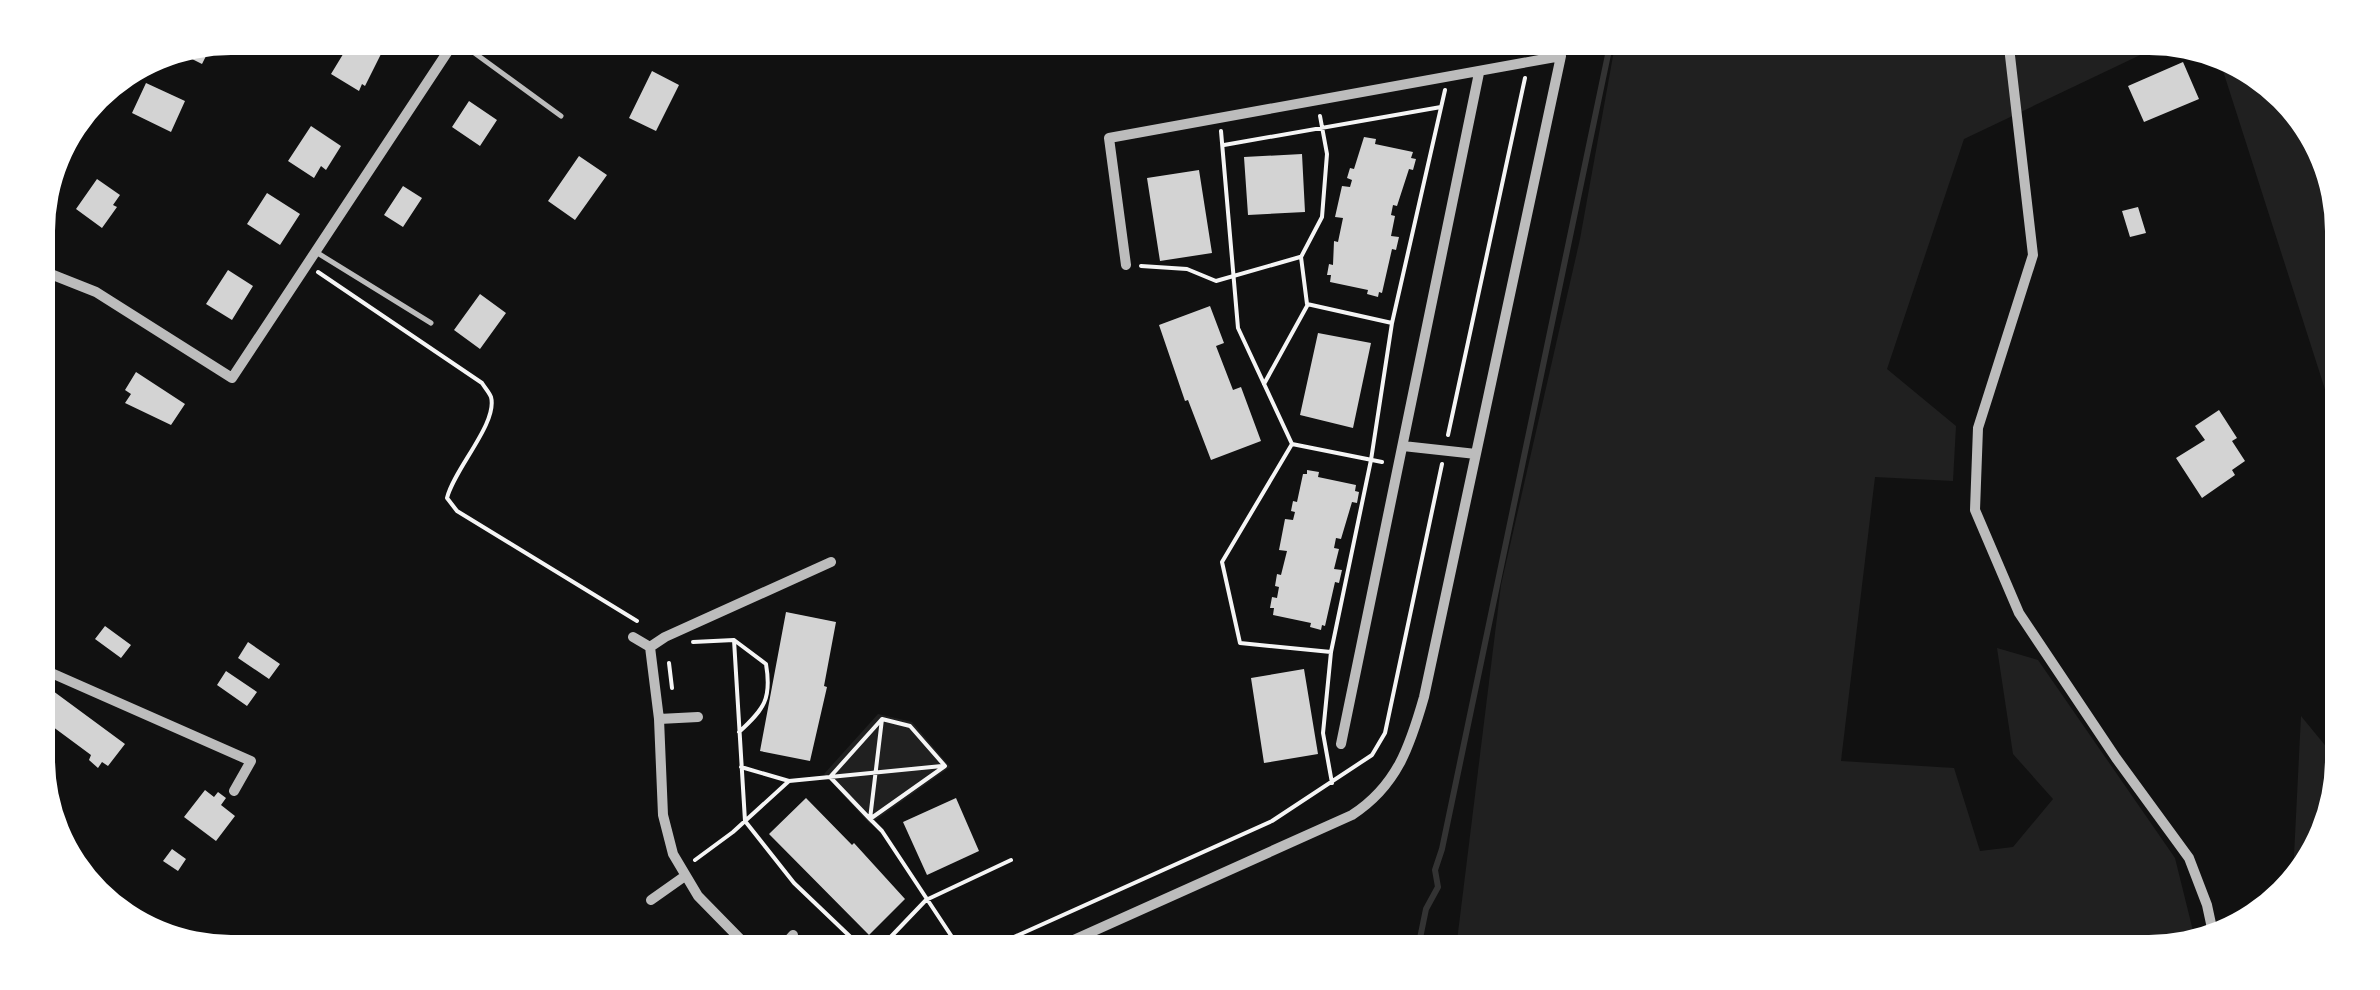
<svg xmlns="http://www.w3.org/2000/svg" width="2380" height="990" font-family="'Source Sans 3',sans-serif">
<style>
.green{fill:#202020}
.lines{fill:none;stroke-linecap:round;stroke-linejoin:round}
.stream{stroke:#333;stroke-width:6}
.building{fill:#d3d3d3}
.path{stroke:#f5f5f5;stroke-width:4}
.service{stroke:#bcbcbc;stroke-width:5}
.minor{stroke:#bcbcbc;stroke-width:10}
</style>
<rect width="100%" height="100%" fill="#111"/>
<path class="green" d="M1615,45L2155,48L1964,139L1887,369L1956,426L1953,481L1875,477L1841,761L1954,768L1980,851L2013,847L2053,799L2013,754L1997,648L2038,660L2175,858L2195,939L2161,952L1456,949L1501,585L1580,239Z
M2217,52L2302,113L2341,205L2338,430Z
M878,714L912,722L950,767L870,824L824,774Z
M2301,716L2333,755L2332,822L2293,876Z"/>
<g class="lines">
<path class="stream" d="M1418,948L1426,909L1438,887L1435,870L1442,849L1610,45"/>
</g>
<path class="building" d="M361,38H367L384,48L365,86L362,84L359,91L331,74L348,46L354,50Z
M220,42L214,55L208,52L202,64L184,55Z
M2183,62L2199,99L2144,122L2128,86Z
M652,71L679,85L656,131L629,118Z
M146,83L185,101L171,132L132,113Z
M469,101L497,120L480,146L452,127Z
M311,126L341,146L326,170L321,166L314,178L288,161Z
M1364,137L1376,139L1375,144L1413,152L1411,158L1416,159L1413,170L1409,169L1397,206L1393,205L1391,215L1395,216L1391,236L1399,237L1396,250L1392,249L1382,293L1379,292L1378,297L1367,294L1368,290L1330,282L1331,275H1327L1329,264L1333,265L1334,241L1338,242L1343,218L1335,217L1342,186L1350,187L1352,180L1347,178L1350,168L1354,169Z
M1302,154L1305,212L1248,215L1244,157Z
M579,156L607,175L575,220L548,201Z
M1199,170L1212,253L1160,261L1147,178Z
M97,179L120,195L113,205L117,207L102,228L76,209Z
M403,186L422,198L403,227L384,215Z
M267,193L300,214L280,245L247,224Z
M2138,207L2146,233L2130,237L2122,211Z
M228,270L253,286L232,320L206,304Z
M480,294L506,313L480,349L454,330Z
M1210,306L1224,343L1216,346L1233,390L1241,387L1261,441L1211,460L1188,400L1185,401L1159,325Z
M1318,333L1371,343L1353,428L1300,415Z
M136,372L185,404L171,425L125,403L131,394L125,390Z
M2219,410L2237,438L2232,441L2245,461L2232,470L2235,475L2202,498L2176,458L2205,440L2195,426Z
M1307,470L1319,472L1318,477L1356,485L1355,491L1359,492L1357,503L1352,502L1341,539L1336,538L1334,548L1339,549L1334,569L1342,570L1339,583L1335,582L1325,626L1322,625L1321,630L1310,627L1311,623L1273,615L1274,608H1270L1272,597L1277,598L1279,587L1275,586L1277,574L1281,575L1287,551L1279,550L1285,519L1293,520L1295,512L1291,511L1293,501L1297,502L1303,474H1307Z
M786,612L836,622L824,686L827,687L810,761L760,751Z
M105,626L131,645L121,658L95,639Z
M248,642L280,664L269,679L238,658Z
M1304,669L1318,754L1264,763L1251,678Z
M226,671L257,692L247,706L217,685Z
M49,688L125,744L108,766L102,762L98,768L89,760L91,755L41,718V700Z
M205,790L214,797L218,792L226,798L221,805L235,816L216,841L184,817Z
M806,798L852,845L854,843L905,899L869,935L769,834Z
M956,798L979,851L927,875L903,822Z
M172,849L186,859L178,871L163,861Z"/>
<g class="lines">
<path class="path" d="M1320,116L1327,154L1322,217L1301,257L1307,304L1392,323L1445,90
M1221,131L1238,328L1292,444
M1224,145L1441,107
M1141,266L1187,269L1216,281L1300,257
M318,272L482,383C485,388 489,392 491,397C498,423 454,469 447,498L457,511L637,621
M1264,384L1307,306
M1448,435L1525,78
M734,640L766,664C772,699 764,709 739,732
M693,642L734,640L745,821L794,883L860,946
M1331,652L1371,460L1392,323
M669,663L672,688
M882,719L910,726L945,766L870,819L830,777Z
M882,719L870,819L882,831L958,946
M741,767L789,781
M1332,783L1323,733L1331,652L1240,643L1222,562L1292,444L1382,462
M695,860L733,832L789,781L942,766
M882,946L926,900L1011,860
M994,946L1272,821L1372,755L1385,733L1442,464"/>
<path class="service" d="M458,41L561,116
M316,252L431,323"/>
<path class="minor" d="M2009,47L2033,255L1978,428L1975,510L2019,613L2116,758L2189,858L2207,905L2213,933
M49,176L88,106
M38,269L96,292L232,378L456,39
M1403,446L1476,454
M633,637L650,647L659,719L663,815L673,854L698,896L746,945
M650,647L665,637L831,562
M40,668L251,761L234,791
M659,719L698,717
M1341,744L1479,73
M651,900L685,876
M784,945L793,935
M1058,947L1352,815C1397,786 1410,746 1424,697L1561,56L1109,138L1126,265"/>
</g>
<path d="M0 0H2380V990H0ZM231 55H2149A176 176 0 0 1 2325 231V759A176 176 0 0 1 2149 935H231A176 176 0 0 1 55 759V231A176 176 0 0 1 231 55Z" fill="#fff" fill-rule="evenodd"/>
</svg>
